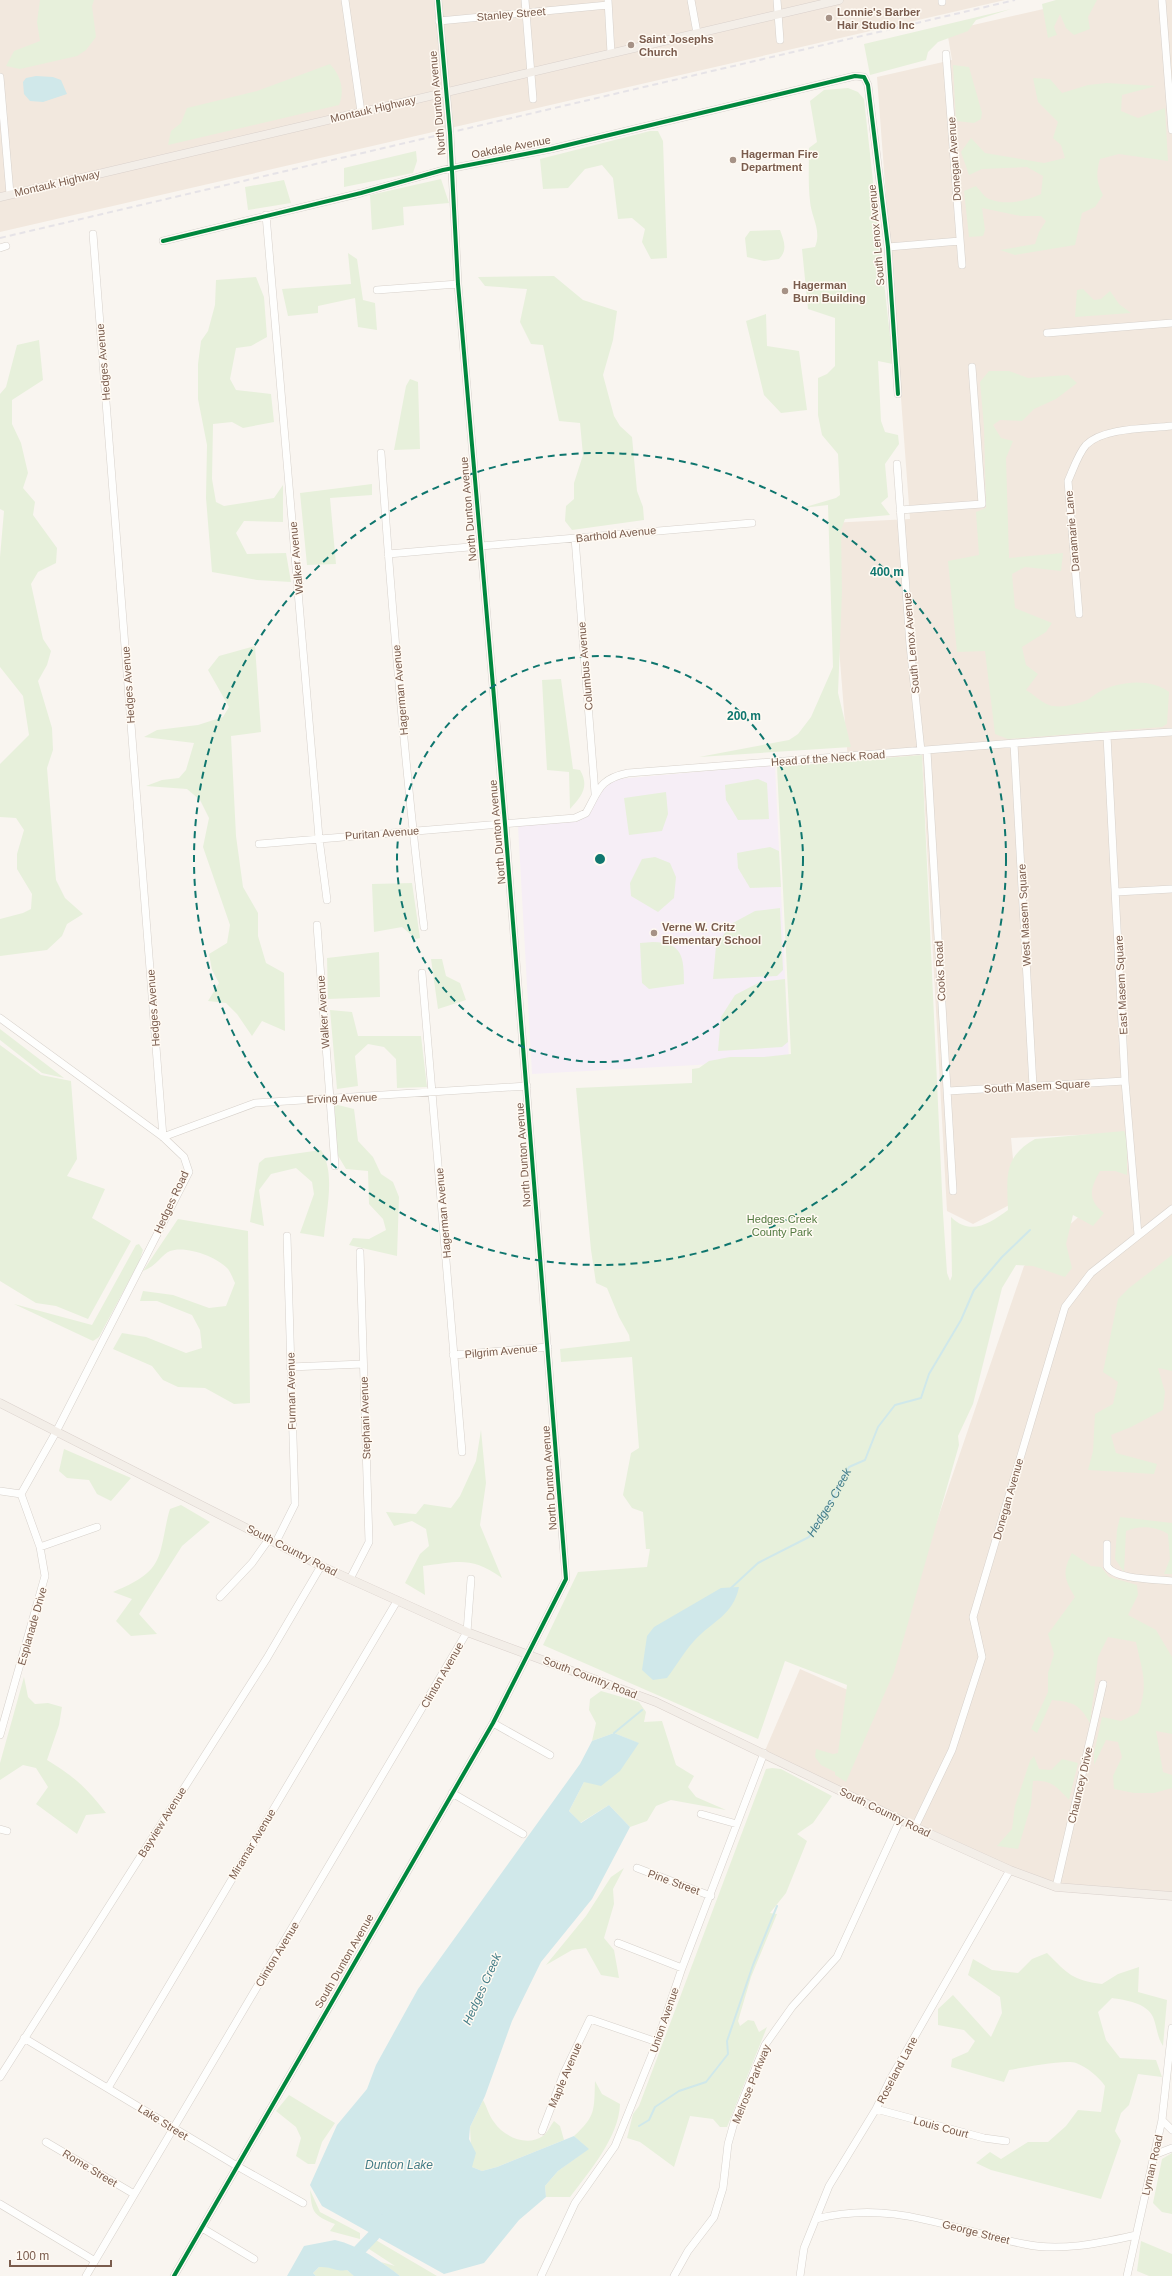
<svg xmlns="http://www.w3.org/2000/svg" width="1172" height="2276" font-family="Helvetica,sans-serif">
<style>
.residential{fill:#f2e8de}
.education{fill:#f6eef6}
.green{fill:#e7f0db}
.water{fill:#d0e8ea}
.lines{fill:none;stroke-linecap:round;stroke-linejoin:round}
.stream{stroke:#d0e8ea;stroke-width:2}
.river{stroke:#d0e8ea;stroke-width:12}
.minor-casing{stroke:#d7d1cb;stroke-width:8}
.major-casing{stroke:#dad1cc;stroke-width:9}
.minor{stroke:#fefefd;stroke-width:7}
.major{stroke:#f3eee8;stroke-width:8}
.rail{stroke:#e6e3e7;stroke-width:2;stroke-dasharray:6 4;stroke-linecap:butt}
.cycleway-casing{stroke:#fffaf3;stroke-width:6}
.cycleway{stroke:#00873e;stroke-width:4}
.ring{fill:none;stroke:#0f766e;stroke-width:2;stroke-dasharray:7 5}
.poi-dot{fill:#a69286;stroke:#fffaf3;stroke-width:1.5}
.labels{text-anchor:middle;stroke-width:3;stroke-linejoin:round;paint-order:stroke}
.poi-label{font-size:11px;font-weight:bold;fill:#7a5c4d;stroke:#fffaf3;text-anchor:start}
.street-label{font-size:11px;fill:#7a5c4d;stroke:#fffaf3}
.park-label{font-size:11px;fill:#537a41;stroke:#fffaf3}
.water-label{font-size:12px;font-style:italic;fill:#437c86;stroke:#fffaf3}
.centre{fill:#0f766e;stroke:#fffaf3;stroke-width:2}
.ring-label{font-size:12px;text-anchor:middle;font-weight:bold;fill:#0f766e;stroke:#fffaf3;stroke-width:3;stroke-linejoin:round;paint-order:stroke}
</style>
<rect width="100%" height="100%" fill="#f9f5f0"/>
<path class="residential" d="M0,0H1005L0,232Z
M1083,0H1172V1896L1056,1887L764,1753L800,1669L875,1702L1024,1266L1085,1211L1081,1158L1121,1133L1011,1138L1017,1201L973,1224L947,1211L922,755L848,761L829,523L910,519L877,77L952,60L947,31Z"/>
<path class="education" d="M775,765L789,1060L532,1074L518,826L590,812L601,792L611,782L618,779Z"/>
<path class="green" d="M40,0H94L92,6L96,37L86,50L77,56L20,69L6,66L14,51L40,41L37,22Z
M1056,0H1097L1088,17L1090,29L1074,35L1066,28L1060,14L1054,27L1057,35L1048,38L1042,4Z
M1011,9L976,20L968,31L938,42L928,52L926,60L870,75L864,44Z
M330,64C341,76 345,90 339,105L168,145L171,131L181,123L187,108L257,91Z
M953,65L969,67L982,113L981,119L974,123L956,121Z
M1033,78L1050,79L1062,93L1088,85L1107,83L1156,86L1122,95L1121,111L1138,118L1165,108L1168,161L1119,154L1100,159C1096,173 1096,182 1103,195L1095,207L1082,213L1075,245L1015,255L1000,250L1035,244L1039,232L1046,221L1041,216H1021L982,208L985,230L983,236L969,237L964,191L976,186C980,190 984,197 989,199C1006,206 1026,201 1041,194L1043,176L1027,167L982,169L969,175L961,152L971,138L985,153L1044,163L1065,158L1061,145L1053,138L1058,122L1038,102Z
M848,88L858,92L864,99L893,364L878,361L881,421L885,432L898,435L899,444L885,464L888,497L881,503L890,515L845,519L841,530L842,592L838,693L851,747L699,757L789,740L798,734L811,717L833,667L828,505L802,508L836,498L840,495L838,454L822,435L818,415V378L827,374L835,366V318L808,309L802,249L815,247C822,230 811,217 810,201C808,184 809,165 809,148L817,142L810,101L824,90Z
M650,131H658L663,141L667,258L651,259L642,242L645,229L632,218L618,219L613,178L602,165L585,169L568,188L543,189L540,159Z
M416,151L417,161L413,173L344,187V168Z
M441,179L449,203L403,207L404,225L372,230L370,195Z
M284,180L291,203L248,210L245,187Z
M780,230C784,241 788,250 779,259L764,261L747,257L745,238L750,231Z
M348,253L357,259L363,300L375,303L377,330L358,327L355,298L318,306V313L288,316L282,289L351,284Z
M554,276L583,300L617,311L613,340L603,375L614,416L620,426L632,437L637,491L643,507L644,520L572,530L565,521L566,506L574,499V483L583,455L580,423L559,421L543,345L531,344L520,322L527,289L485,286L478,277Z
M256,277L264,297L267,337L251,346L236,348L230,379L236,390L271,394L274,422L243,428L232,422L213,424L212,479L216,502L224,506L274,498L283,485V522L244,521L236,533L247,554L286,553L291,582L257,580L212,572L206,498L207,445L198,399V364L201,341L208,331L215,305L216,280Z
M1083,289L1094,300L1101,299L1110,291L1119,304L1131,313L1075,317L1077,290Z
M766,314L767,346L799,351L807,410L781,413L764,395L746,321Z
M39,340L43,380L12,400V424L21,443L28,473L23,488L35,502L33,515L57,548L56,563L38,572L31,584L43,639L51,651L47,665L38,681L52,728L53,750L47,768L56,880L65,898L83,914L67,924L62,936L47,950L0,956V919L23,913L31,909L32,894L17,869V854L24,830L16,818L0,817V764L29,735L23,696L0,667V557L4,511L0,509V394L6,387L17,345Z
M989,371H1009L1028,378L1068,375L1077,383L1056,399L1034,409L1022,421L1000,420L993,425L1001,438L1013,441L1006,458L1009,558L1063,553L1061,571L1025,567L1012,574L1015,608L1052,623L1046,632L1022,647L1026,665L1038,674L1026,690C1033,694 1041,702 1049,705C1060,709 1079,704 1089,699C1092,697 1095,694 1099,692C1120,681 1150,678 1169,692L1167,724L1162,727L1008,739L995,734L985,651L957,652L948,561L979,555L976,512L986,508L984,427L980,382Z
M410,379L418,382L420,449L394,450L406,386Z
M372,484V495L330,498L336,564L307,565L300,493Z
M255,646L261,732L231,736L236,836L243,887L258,913V936L266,963L284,973L285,1031L262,1021L252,1036L237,1014L226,1003L208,1001L219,983L212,970L209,954L227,943L230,925L203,847L209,818L200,800L187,789L146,786L162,780L179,778L186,770L194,743L144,737L157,730L198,725L223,717L229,707L208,670L219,656Z
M561,679L573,769L580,770C590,787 581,797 570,809L569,772L547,770L542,680Z
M922,755L943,1213L947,1273L950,1281L952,1276L951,1217C970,1236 989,1224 1008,1210C1007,1177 1003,1157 1035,1139L1124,1131L1127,1137V1175L1115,1171H1100C1090,1189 1087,1199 1104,1213L1093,1226L1073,1215L1066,1244L1072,1268L1065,1277L1033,1266L1016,1265L1002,1288L973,1404L958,1436L959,1445L894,1672L846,1782L835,1775V1772L821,1765L815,1757L816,1749L833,1754L838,1753L847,1685L785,1661L758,1739L543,1645L578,1572L647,1567L650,1549H646L643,1512L632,1508L623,1495L631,1453L639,1448L632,1357L561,1362L560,1349L630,1341L629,1335L619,1317L607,1288L596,1283L591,1250L576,1088L692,1083V1069L699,1068L709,1061L730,1057H764L791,1054L777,767Z
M758,779L767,783L769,819L738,820L726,800L725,785Z
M666,792L668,814L662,831L629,835L624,798Z
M770,847L779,851L781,887L750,888L738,868L737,853Z
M655,857L670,863L676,877L674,898L658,912L631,896L630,883L642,859Z
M412,883L420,938L416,939L402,927L374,932L372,884Z
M780,908L783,970L777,976L713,979L716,946L731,924L755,911Z
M653,942C683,942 684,958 684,984L649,989L642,983L640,943Z
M379,952L380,997L328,999L327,958Z
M431,959H442L446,976L460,983L466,1000L438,1009Z
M785,979L788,1042L782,1047L718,1051L721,1017L735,995L760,982Z
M330,1010L352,1012L358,1036H421L427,1087L397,1088L396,1059L384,1047L368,1044L355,1056L358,1086L337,1089Z
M0,1029L64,1078L42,1073L0,1040Z
M0,1045L41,1075L71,1081L77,1159L67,1176L105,1189L92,1218L131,1241L88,1319L56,1306L36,1303L0,1281Z
M334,1104L354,1109L358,1141L373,1157L381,1174L393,1182L399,1197L397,1256L349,1245L353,1238L369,1239L386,1230L383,1219L369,1204L368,1171L346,1169L337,1154Z
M321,1150C336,1173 326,1211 324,1237L300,1233L314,1194L312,1182L296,1168L271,1174L259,1190L264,1226L250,1222L259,1163L265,1158Z
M178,1219L248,1231L250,1403L234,1404L205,1388L178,1387L163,1380L152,1366L113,1349L122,1333L146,1337L186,1353L202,1348L200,1330L192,1315L157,1301H140L143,1291L173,1295L209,1308L226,1306L235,1283C233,1279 231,1273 228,1269C218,1257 185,1245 170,1251C162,1254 157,1266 143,1271Z
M139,1244L143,1250L139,1262L99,1337L93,1341L14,1304L92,1325L136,1245Z
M1172,1255V1371L1158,1368L1165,1392L1163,1410L1131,1427L1111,1435L1116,1453L1157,1464L1154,1474L1088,1470L1093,1451L1095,1414L1113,1404L1118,1382L1103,1372L1118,1299L1129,1288Z
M481,1430L486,1483L480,1525L502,1578C471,1556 458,1562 423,1566L425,1595L405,1583L420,1554L429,1546L426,1529L412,1521L394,1526L386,1512L416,1514L424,1504L451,1508L460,1496L476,1461Z
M64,1449L131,1478L111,1501L97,1494L89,1480L67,1478L59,1471Z
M181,1505L210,1522L182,1546L139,1614L157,1634L131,1636L116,1621L132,1599L113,1592C129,1585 149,1577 157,1560C163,1549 165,1524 170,1509Z
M1120,1517L1172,1523V1574H1164L1170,1559L1168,1534C1156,1526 1139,1525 1126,1531L1124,1572L1115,1559L1117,1530Z
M1072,1553L1091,1566L1101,1567L1109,1577L1137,1585L1138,1595L1128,1615L1156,1630L1172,1657V1734L1156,1731L1163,1772L1172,1775V1788L1154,1793H1134L1114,1789L1113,1776L1122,1757L1118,1742L1106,1740L1094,1765V1753L1102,1717L1121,1721L1138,1713C1149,1684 1142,1671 1136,1642L1108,1637L1098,1657L1090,1723C1079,1704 1074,1702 1052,1700L1037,1733L1031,1729L1048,1692V1673L1054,1654L1048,1634L1075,1597C1064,1579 1062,1572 1072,1553Z
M24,1677L28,1697L35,1704L48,1703L62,1707L59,1725L47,1760C76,1778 85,1786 106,1813L86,1815L77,1834L36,1804L48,1787L36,1768L23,1765L0,1780V1763Z
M601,1691L639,1702L646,1712L644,1722L662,1721L676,1765L694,1776L688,1787L696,1797L726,1810L671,1800L656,1806L647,1821L630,1827L609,1805L580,1823L569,1811L584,1782L638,1743L614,1733L592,1741L596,1723L589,1710L590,1699Z
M1034,1756L1039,1769L1051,1770L1062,1759L1078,1763L1069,1800C1058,1788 1051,1779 1033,1781L1031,1805L1018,1849L997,1846L1012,1829L1015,1806L1030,1761Z
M772,1768L781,1769L832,1796L813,1823L797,1834L807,1841L786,1893L770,1913L777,1914L751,1977L738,2021L740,2026L748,2020L754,2021L759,2032L767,2027L727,2127H720L713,2119L690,2116L674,2167L640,2142L627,2138L633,2114L639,2106L766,1769Z
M624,1868L613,1889L614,1904L604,1938L614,1950L619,1978L601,1975L586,1948L572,1950L546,1965L586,1916L611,1877Z
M1047,1953C1068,1974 1072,1980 1102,1984L1118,1974L1139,1967L1138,1992L1167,2000L1163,2046C1157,2037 1157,2027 1153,2017C1147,2003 1125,2000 1112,1998L1098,2012L1106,2040L1120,2058L1156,2060L1162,2077L1138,2074L1129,2105L1121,2113L1115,2131L1121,2141L1101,2199L991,2170L976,2163L990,2152L1001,2159L1028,2142H1048L1066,2126L1078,2110L1101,2112L1105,2086C1098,2076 1088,2068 1076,2063C1066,2059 1022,2068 1009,2070L1004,2082L951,2067L952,2059L968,2052L975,2041L964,2030L938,2025V2009L953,1995L991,2037L1002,2013L1000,1997L968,1975L973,1959L992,1970L1018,1973L1032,1959Z
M595,2081L602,2094L620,2104C619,2137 589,2172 570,2197H546L545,2186L558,2171L588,2149L574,2136C596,2116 594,2110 595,2081Z
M289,2095L335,2123L322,2142L315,2164H308L296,2156L301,2138L296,2127L276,2111Z
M483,2100C487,2107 489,2116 494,2122C504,2137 527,2147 543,2136C547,2133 551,2125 554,2121L560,2126L564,2140L497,2167L482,2171L472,2167L470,2127Z
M1172,2153V2214L1162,2212L1153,2203L1162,2159Z
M310,2190L320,2212L360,2233V2239L330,2231L335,2224C313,2215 312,2213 310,2190Z
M374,2239L437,2276H400L381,2262L395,2266L366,2247Z
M1141,2241L1172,2254V2276H1149L1137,2271Z
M320,2266L347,2270L354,2276H316L313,2273Z"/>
<path class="water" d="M36,76L53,77L61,80L67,94L43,102L30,101L24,94L23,82L26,78Z
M739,1587C733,1616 712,1621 694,1641C684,1652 676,1666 667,1678L653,1680L642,1670L647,1636L654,1627L721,1588Z
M614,1733L639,1743L620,1771L601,1786L584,1782L569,1811L581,1823L609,1805L630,1827L592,1899L541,1962L512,2021L485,2096L470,2127L469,2139L476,2153L472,2167L482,2171L497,2167L574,2136L589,2149L558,2171L545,2186L546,2197L519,2220L484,2263L444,2274L322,2206L310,2185L337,2125L367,2089L376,2065L418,1989L580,1764L592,1741Z
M335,2240C360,2246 379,2260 400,2276H354L347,2270C337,2272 330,2266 319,2267L313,2273L316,2276H287L304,2246Z"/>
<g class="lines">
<g class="stream">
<path id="s1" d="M731,1588L758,1563L809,1537L832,1500L849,1467L865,1460L878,1427L895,1405L921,1398L929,1374L961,1320L974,1290L1002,1257L1030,1230"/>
<path d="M614,1733L642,1710"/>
<path d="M639,2126L649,2120L655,2107L679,2091L706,2082L728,2054L727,2041L753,1965L777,1906"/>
</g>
<path class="river" d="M362,2276L349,2261L374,2235L381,2220"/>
<g class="minor-casing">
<path id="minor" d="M345,0L361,112
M525,0L533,99
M608,0L611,53
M691,0L697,33
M777,0L780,40
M942,0V2
M1162,0L1172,130
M439,21L608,5
M946,54L962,265
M0,77L10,194
M266,215L319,838L327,900
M93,234L163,1137
M163,241L361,193L443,170L551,149L855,76L864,77L868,85L888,247L898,394
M888,247L960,241
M0,248L6,246
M377,290L458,284
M1047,333L1172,323
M381,453C392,611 405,770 424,927
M897,464L910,645L921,751
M900,510L982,504L972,367
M575,538L595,793
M388,554L752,523
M1079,614L1068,481C1073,470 1078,454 1086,445C1104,427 1148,429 1172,426
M1107,736L1125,1081L1138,1235
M1014,744L1033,1086
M927,751L953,1191
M259,844L575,818L586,813C599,790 599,779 628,773L1107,736L1172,732
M1116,892L1172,889
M317,925L335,1166
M422,973L462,1452
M0,1018L163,1137L184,1157L189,1172L56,1432L21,1494L40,1547L45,1576L0,1735
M948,1091L1125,1081
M163,1137L255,1103L527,1086
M453,1355L548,1347
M290,1367L363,1364
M0,1491L21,1494
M276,1542L295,1504L287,1236
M1107,1544V1566C1115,1580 1156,1579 1172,1581
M40,1547L97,1527
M350,1579L369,1542L360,1252
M220,1597L252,1563L269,1539
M493,1723L550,1755
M452,1793L523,1834
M701,1814L737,1824
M915,1827L952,1750L982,1657L973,1617L1065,1307L1091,1273L1172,1209
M0,1829L7,1831
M637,1868L711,1896
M1056,1887L1103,1684
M618,1943L682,1968
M24,2038L237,2166L303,2203
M0,2077L267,1658L321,1566
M108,2088L397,1601
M876,2109L984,2138L1006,2141
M1162,2120L1172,2130
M542,2131L564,2073L590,2019L657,2042
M46,2142L134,2194
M1154,2155L1172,2148
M0,2204L95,2261
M816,2219C893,2199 951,2230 1024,2244C1061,2252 1100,2243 1136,2235
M202,2228L254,2259
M86,2276L467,1632L471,1579
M174,2276L493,1723L566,1579L505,824L458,284L450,133L438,0
M541,2276L575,2203L615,2146L657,2042L682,1968L764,1753
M674,2276L688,2251L714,2217L723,2188L728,2144L735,2119L765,2045L792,2007L837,1957L900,1820
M800,2276L804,2248L829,2186L876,2109L891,2078L1010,1870
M1127,2276L1162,2120L1172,2028"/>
</g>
<g class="major-casing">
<path id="major" d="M0,197L839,0
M0,1403L321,1566L467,1632L656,1702L915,1827L1010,1870L1056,1887L1172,1896"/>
</g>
<use href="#minor" class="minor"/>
<use href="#major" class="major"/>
<path class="rail" d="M0,238L1015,0"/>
<g class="cycleway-casing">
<path id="cycleway" d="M163,241L361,193L443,170L551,149L855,76L864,77L868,85L888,247L898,394
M174,2276L493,1723L566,1579L505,824L458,284L450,133L438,0"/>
</g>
<use href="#cycleway" class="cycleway"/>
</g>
<g class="ring">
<circle cx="600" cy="859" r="203"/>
<circle cx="600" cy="859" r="406"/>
</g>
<g class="poi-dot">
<circle cx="829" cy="18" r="4"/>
<circle cx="631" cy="45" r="4"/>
<circle cx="733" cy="160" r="4"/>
<circle cx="785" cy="291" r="4"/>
<circle cx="654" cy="933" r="4"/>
</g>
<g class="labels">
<g class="poi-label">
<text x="837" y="16">Lonnie's Barber<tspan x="837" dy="13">Hair Studio Inc</tspan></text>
<text x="639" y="43">Saint Josephs<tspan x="639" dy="13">Church</tspan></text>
<text x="741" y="158">Hagerman Fire<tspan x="741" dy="13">Department</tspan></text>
<text x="793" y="289">Hagerman<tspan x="793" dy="13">Burn Building</tspan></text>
<text x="662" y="931">Verne W. Critz<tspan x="662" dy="13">Elementary School</tspan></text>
</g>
<g class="street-label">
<text transform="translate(511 14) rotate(-5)" y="4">Stanley Street</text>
<text transform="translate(437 103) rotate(-95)" y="4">North Dunton Avenue</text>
<text transform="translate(373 109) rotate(-13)" y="4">Montauk Highway</text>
<text transform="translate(511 147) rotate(-11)" y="4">Oakdale Avenue</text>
<text transform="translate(954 159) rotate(-94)" y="4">Donegan Avenue</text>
<text transform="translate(57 183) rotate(-13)" y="4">Montauk Highway</text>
<text transform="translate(876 235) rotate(-95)" y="4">South Lenox Avenue</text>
<text transform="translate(103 362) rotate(-95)" y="4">Hedges Avenue</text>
<text transform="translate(468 509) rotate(-95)" y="4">North Dunton Avenue</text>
<text transform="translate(1072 531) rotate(-95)" y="4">Danamarie Lane</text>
<text transform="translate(616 534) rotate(-6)" y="4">Barthold Avenue</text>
<text transform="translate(296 558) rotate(-95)" y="4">Walker Avenue</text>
<text transform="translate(911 643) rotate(-95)" y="4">South Lenox Avenue</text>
<text transform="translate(585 666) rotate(-95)" y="4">Columbus Avenue</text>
<text transform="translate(128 685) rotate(-94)" y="4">Hedges Avenue</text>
<text transform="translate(400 690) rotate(-95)" y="4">Hagerman Avenue</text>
<text transform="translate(828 758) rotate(-4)" y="4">Head of the Neck Road</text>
<text transform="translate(497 832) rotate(-95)" y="4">North Dunton Avenue</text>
<text transform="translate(382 833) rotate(-4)" y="4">Puritan Avenue</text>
<text transform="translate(1024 915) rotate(-93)" y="4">West Masem Square</text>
<text transform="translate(940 971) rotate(-93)" y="4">Cooks Road</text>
<text transform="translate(1121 985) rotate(-93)" y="4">East Masem Square</text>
<text transform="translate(153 1008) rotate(-94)" y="4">Hedges Avenue</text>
<text transform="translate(323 1012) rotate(-94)" y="4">Walker Avenue</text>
<text transform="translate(1037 1086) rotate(-3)" y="4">South Masem Square</text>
<text transform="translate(342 1098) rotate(-2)" y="4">Erving Avenue</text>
<text transform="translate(523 1155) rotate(-94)" y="4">North Dunton Avenue</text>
<text transform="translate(171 1202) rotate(-65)" y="4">Hedges Road</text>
<text transform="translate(443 1213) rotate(-95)" y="4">Hagerman Avenue</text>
<text transform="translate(501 1351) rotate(-5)" y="4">Pilgrim Avenue</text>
<text transform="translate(291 1391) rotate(-91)" y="4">Furman Avenue</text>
<text transform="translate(365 1418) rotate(-92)" y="4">Stephani Avenue</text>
<text transform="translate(549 1478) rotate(-94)" y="4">North Dunton Avenue</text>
<text transform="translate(1008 1499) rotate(-74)" y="4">Donegan Avenue</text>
<text transform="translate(292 1550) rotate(27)" y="4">South Country Road</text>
<text transform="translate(32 1626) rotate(-74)" y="4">Esplanade Drive</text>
<text transform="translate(442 1675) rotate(-60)" y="4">Clinton Avenue</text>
<text transform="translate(590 1677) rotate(21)" y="4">South Country Road</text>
<text transform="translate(1080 1785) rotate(-77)" y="4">Chauncey Drive</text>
<text transform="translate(885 1812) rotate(26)" y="4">South Country Road</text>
<text transform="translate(162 1822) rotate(-58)" y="4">Bayview Avenue</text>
<text transform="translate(252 1844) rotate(-59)" y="4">Miramar Avenue</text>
<text transform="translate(674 1882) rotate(20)" y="4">Pine Street</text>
<text transform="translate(277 1954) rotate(-59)" y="4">Clinton Avenue</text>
<text transform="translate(344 1961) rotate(-60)" y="4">South Dunton Avenue</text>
<text transform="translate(664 2020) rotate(-71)" y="4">Union Avenue</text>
<text transform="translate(897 2070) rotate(-62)" y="4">Roseland Lane</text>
<text transform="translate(565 2075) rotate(-67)" y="4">Maple Avenue</text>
<text transform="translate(751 2084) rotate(-68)" y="4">Melrose Parkway</text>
<text transform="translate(163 2122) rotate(32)" y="4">Lake Street</text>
<text transform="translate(941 2127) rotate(15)" y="4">Louis Court</text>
<text transform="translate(1152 2165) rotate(-77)" y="4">Lyman Road</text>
<text transform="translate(90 2168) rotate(31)" y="4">Rome Street</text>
<text transform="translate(976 2232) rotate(14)" y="4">George Street</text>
</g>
<g class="park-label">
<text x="782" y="1223">Hedges Creek<tspan x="782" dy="13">County Park</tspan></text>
</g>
<g class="water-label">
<text dy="4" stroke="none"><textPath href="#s1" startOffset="134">Hedges Creek</textPath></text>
<text transform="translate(482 1989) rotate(-66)" y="4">Hedges Creek</text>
<text x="399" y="2169">Dunton Lake</text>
</g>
</g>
<circle cx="600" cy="859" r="6" class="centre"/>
<g class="ring-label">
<text x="887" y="576">400 m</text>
<text x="744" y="720">200 m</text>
</g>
<path d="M10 2260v6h101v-6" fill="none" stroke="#7a5c4d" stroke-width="2"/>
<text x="16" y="2260" font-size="12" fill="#7a5c4d" stroke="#fffaf3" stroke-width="3" paint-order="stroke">100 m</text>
</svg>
